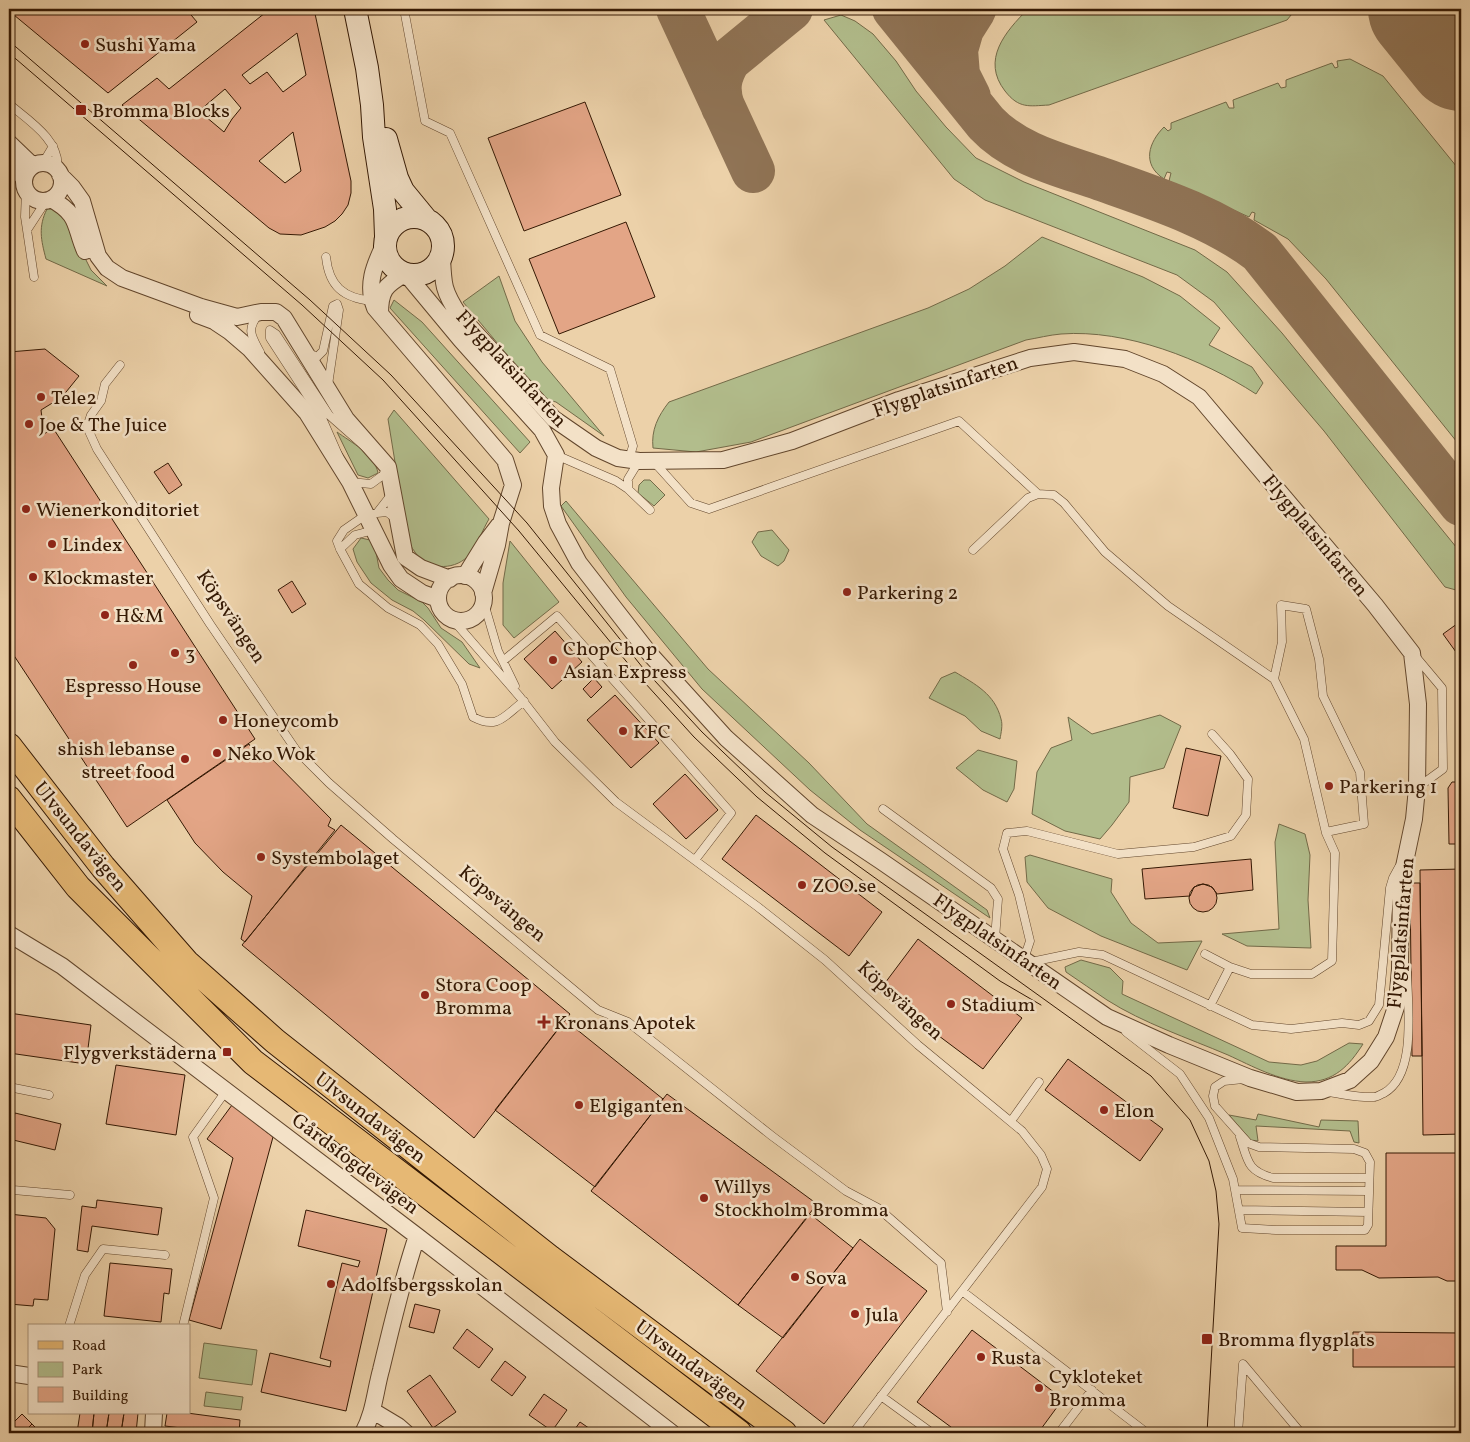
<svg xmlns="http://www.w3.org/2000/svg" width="1470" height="1442" font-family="Vollkorn,serif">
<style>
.green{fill:#b2bd8c;stroke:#736a48}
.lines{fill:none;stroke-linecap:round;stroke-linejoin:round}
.taxiway{stroke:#907456;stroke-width:44}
.runway{stroke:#907456;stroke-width:110}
.building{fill:#e3a586;stroke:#341803;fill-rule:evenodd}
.lane-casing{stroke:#62462c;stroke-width:9}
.street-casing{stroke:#62462c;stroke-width:18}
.secondary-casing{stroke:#341803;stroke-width:24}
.primary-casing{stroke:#341803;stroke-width:27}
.lane{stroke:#f3e1c7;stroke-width:8}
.street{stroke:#f3e1c7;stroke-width:16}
.secondary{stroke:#f3e1c7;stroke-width:22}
.primary{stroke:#e6b874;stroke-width:25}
.tram{stroke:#341803;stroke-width:1}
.poi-dot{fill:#8f2418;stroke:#f3e1c7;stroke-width:2}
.labels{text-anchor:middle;stroke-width:5;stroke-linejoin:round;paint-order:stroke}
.poi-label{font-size:20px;fill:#341803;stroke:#f3e1c7;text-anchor:start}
.street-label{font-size:20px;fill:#341803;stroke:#f3e1c7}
</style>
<rect width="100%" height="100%" fill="#ecd1a9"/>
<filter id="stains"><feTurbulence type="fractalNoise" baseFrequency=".004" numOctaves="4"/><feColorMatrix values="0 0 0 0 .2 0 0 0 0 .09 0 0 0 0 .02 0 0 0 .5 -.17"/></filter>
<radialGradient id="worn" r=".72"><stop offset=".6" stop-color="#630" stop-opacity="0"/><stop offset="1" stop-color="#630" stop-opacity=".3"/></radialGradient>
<path class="green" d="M1028,9H1296L1287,20L1049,105C1029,106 1019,109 1005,91C981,60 1005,32 1028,9Z
M841,15L855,21L873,34L896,61L916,91L946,127L976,158L1024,182L1195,250L1227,272L1282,333L1461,553V587L1456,590L1445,587L1324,431L1214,302L1177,275L985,200L954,179L824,20Z
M1350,59L1383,76L1461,172V447L1326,279L1288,239L1254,220L1255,213L1252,212L1249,217L1169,181L1171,173L1167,172L1164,179C1141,164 1149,142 1164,127L1168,131L1171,129V123L1226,102L1229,108H1234L1233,100L1278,83L1281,88L1286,87V80L1332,63L1335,68L1338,67L1337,61Z
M55,207L61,210L91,270L107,286L46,259C41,240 38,227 47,209Z
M1042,237L1143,277L1180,296L1220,328L1209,345L1252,367L1263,383L1256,394C1202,359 1126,329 1061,334C1049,335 1038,338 1026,340L751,442L696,452L653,448C651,430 658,416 669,402L928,308L969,289L1005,266Z
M499,276L515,321L542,362L604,436L556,402L544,399L463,302Z
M394,300L422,322L530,442L520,453L390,308Z
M394,410L489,519C483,529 477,545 470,554C457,570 430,571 417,555C414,551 411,546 408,542L388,419Z
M337,432C351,442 375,455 378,473L368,478L358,475Z
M644,480H650L665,495L654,506L638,493L639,485Z
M566,501L708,669L809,763L867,824L987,910L990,918L860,830L810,790L702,689L626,597L561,506Z
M772,530L789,550L784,561L778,566L761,556L752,542L758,532Z
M361,538L370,540L375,547L379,568L388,580L398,590L422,602L428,608L441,628L462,642L480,668L469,664L424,620L413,611L392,600L371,583L357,562L353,549Z
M510,541L559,602L514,638L503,625V583Z
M955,672C975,684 995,694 1001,719C1003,725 1001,733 1000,739L981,731L965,716L929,698L941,678Z
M1160,715L1181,726L1164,768L1130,777L1129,802L1112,825L1100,839L1065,831L1032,814L1037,772L1051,748L1072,740L1068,717L1092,734Z
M978,750L1017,761L1014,789L1007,802L983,790L956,768Z
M1279,824L1305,834L1310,855L1308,900L1311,948L1247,946L1222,934L1279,929L1275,842Z
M1030,855L1112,879L1111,892L1131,923L1158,943L1202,941L1187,970L1101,936L1048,908L1027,882L1025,857Z
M1081,960L1110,968L1123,981L1122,994L1269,1062L1301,1065L1317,1061L1349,1043L1363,1044C1349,1066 1334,1082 1306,1082C1279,1081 1252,1066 1228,1055C1188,1038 1143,1023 1107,1000C1093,991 1080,981 1066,972L1065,967Z
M1258,1114L1319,1127L1321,1120L1358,1121L1359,1143L1354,1142L1350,1131L1256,1126L1258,1141L1251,1140L1229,1115L1256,1120Z
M204,1343L257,1350L252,1385L199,1378Z
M206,1392L243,1397L241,1410L204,1406Z"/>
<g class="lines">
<path class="taxiway" d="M678,9L753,171
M894,9L986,123C1016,155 1061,165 1101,179C1155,198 1214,217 1260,252L1461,504
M904,9C928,18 950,15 974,10L962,29L956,50L958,75L969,97
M1461,18L1458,24L1461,50
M723,107C717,89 719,76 729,60L791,9"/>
<path class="runway" d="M1423,9L1461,56"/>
</g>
<path class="building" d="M22,9H186L197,22L108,93L14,15Z
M270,9H314L351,181V193L348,205L342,214L335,221L325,227L301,235L280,234L269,228L122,105L157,78L169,89ZM297,33L306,75L283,92L267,72L250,84L242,75ZM225,89L241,108L232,119L224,132L199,111ZM293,132L301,171L285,183L259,161Z
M585,102L621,195L524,231L488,138Z
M626,222L655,297L559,334L529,259Z
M45,349L79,376L62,397L41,410L44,434L53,428L255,739L127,827L9,648V352Z
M168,463L182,485L169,494L154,472Z
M292,581L306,604L292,613L278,590Z
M1461,621V659L1443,634Z
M555,631L582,662L552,689L524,659Z
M594,678L602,687L591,698L583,689Z
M615,695L659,743L631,768L587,720Z
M1461,727V844H1449L1448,788L1452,782H1461Z
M249,744L255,754L262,749L331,819L328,826L335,830L245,942L241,939L252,896L223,872L195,843L167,800Z
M1186,748L1221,756L1208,816L1173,808Z
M685,774L718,810L686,839L653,804Z
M756,815L882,912L849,956L722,859Z
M341,825L570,1014L474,1138L242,945Z
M1251,859L1253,890L1217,894L1212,887L1203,884L1194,887L1190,896L1145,899L1142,869Z
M1461,869V1134L1423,1135L1420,870Z
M1410,883H1420L1422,1056H1412Z
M1189 898a14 14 0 1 1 28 0a14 14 0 1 1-28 0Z
M918,939L1022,1018L983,1069L879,991Z
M9,1013L91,1025L86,1064L9,1053Z
M565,1020L663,1099L595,1187L495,1110Z
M1068,1059L1163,1129L1140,1161L1045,1090Z
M116,1065L185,1075L176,1135L106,1124Z
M667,1094L817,1204L738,1305L591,1191Z
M232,1105L273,1137L221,1329L189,1320L233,1158L207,1139Z
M15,1113L61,1124L55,1150L9,1139Z
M1386,1153H1461V1281H1447L1438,1277L1379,1278L1362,1270H1336V1246H1386Z
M97,1200L162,1208L158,1235L92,1226L88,1252L77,1250L82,1206L96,1208Z
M306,1210L387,1229L346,1411L261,1392L270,1353L330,1367L331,1361L320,1358L342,1263L358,1267L360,1261L298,1246Z
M9,1214L46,1218L55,1229L48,1300L34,1299L33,1306L9,1304Z
M810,1214L853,1248L783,1338L738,1305Z
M860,1239L927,1291L824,1424L756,1371Z
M110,1263L172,1269L169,1294L164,1293L161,1322L104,1316Z
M415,1304L440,1310L434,1333L409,1327Z
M467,1329L493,1349L479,1368L453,1348Z
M972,1330L1063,1399L1038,1433H959L917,1402Z
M1353,1332L1461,1333V1367H1353Z
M505,1361L526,1377L512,1396L491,1380Z
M430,1375L456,1412L433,1428L407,1391Z
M544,1394L567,1410L552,1431L529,1415Z
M80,1413H94L92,1433H77Z
M94,1413H109L106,1433H92Z
M109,1413H124L121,1433H106Z
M124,1413H138L136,1433H121Z
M167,1413H187L240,1420L239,1433H222L165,1426Z
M22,1414L32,1424L23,1433H9V1427Z
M580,1422L596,1433H572Z
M32,1424L41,1433H23Z"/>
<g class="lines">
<g class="lane-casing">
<path id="lane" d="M404,9L425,121L450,133L540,335L610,369L633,446L629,459
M9,104C28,120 62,141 57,170
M43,163L53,146
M26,190L25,217L27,230L46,201
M27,230L34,277
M326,257C329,286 343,298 372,301
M258,315C246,330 252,337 260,352
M270,330L276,334L329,415L388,467L383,475L371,484L350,482L322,418L270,338Z
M308,353L317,357L323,351L333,306L337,304L339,310L328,385
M120,365L105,384L101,401L91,415L87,427L97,449L210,624L296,750L329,783L393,839L598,1010L628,1022L772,1136L846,1191L878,1208L941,1263L947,1312
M556,455L616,481L628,489L650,510
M655,463L691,503L709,509L959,421L1038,494L1054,495L1064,503L1105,552L1168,606L1274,679L1304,739L1326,833L1335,853L1332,961L1312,974H1251L1230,967L1210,1006
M628,489V479L639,461
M377,513L391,495
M395,518L387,512L367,514L344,530L337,541L340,549L359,584L388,608L420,625L438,644L462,684L473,717C498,730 504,716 524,701
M340,549L355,535L374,530
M973,550L1028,498L1038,494
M484,603L498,651L515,686
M453,620L520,697L555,742L616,802L758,907L825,960L918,1045L1022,1131L1041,1155L1047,1169L1042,1187L853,1433
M1416,657L1442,688L1443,769L1417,788
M503,661L557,616L731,813L695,860
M1274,679L1282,642L1281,605L1306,609L1319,659L1323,696L1360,772L1364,824L1326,832
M883,809L991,888L998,899L995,939
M1205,954L1230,967
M1024,959L1030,941L1019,895L1003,849L1007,833L1027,831L1118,854L1194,847L1231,836L1246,815L1248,779L1230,754L1212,734
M1031,962L1079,952L1103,955L1252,1025L1291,1029L1342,1023L1359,1025L1369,1021L1379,1005L1390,888L1393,878L1399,867
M1126,1032L1180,1074L1209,1118L1233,1179L1242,1228L1276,1230H1365L1368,1225L1370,1162L1365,1153L1354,1149L1259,1147L1248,1143L1215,1106L1213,1096L1215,1087L1224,1081L1243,1079
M9,1087L49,1095
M1328,1092C1343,1094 1359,1098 1374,1097C1377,1097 1381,1094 1384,1093C1418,1074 1407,1004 1407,970
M1011,1121L1039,1082
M1240,1137C1248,1161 1247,1171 1273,1178H1369
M9,1186L13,1190L70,1195
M1236,1190L1369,1191
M1239,1210L1368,1212
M962,1291L1147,1433
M69,1326L85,1275L103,1249L165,1255
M183,1326L214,1198L193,1137L226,1091
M881,1396L932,1433
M1059,1433L1092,1390
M1238,1433L1243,1364L1301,1433"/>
</g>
<g class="street-casing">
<path id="street" d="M9,143L33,166
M9,159L24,179
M24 182a19 19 0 1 1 38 0a19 19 0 1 1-38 0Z
M60,175L72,187L82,201L98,256L107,268L122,278L201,307L237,317L261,312H276L284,318L346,419L388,467L405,557L421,568L450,579
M51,199C80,215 74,226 85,251
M384,245C374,266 366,285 375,308L505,460L513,485L501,523L497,545L483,593
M407,275L461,340L542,430L556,455L551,488L552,506L558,524L579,563L649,653L726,738L812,815L881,861L1107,1017L1169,1045L1250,1078L1297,1092L1321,1091L1350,1080L1371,1061L1386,1037L1397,1004L1400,969L1401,881L1414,819L1417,788L1418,704L1412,653L1375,605L1199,397L1163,374L1125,359L1074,352L1030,358L899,400L792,441L723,460L639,461L618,458L596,448L554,419L459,315C443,291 443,284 442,256
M380,314C380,291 385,285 405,274
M198,315L214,321L229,331L250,349L307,413L350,482L391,565L401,579L422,593L438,599
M438 598a23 23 0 1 1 46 0a23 23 0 1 1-46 0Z
M465,576L486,542L499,525
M9,934L62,966L417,1236L672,1433
M9,1373L29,1376
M373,1411L398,1426L406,1433
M153,1433L154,1413
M363,1433C374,1413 375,1392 381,1370C392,1325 402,1280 417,1236"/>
</g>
<g class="secondary-casing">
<path id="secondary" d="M355,9L367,68L372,105L374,137L385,209L386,236
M386,139L397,178L403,191L426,219
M385 246a29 29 0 1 1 58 0a29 29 0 1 1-58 0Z"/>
</g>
<g class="primary-casing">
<path id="primary" d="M9,746L103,867L186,962L275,1041L550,1258L784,1433
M9,799L78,887L253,1062L739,1433"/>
</g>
<use href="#lane" class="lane"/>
<use href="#street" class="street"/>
<use href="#secondary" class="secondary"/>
<use href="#primary" class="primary"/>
<path class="tram" d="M9,41L310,300L391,375L527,523L643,668L702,732L765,792L832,847L1151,1076L1190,1120L1209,1161L1216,1191L1219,1224L1207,1433
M9,53L302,305L383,380L519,531L635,672L694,737L757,797L825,853L1000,981L1041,1005"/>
</g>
<g class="poi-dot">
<circle cx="85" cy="44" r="5"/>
<rect x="75" y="104" width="12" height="12" rx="2.5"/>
<circle cx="41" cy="397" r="5"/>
<circle cx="29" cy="424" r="5"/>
<circle cx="26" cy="509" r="5"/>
<circle cx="52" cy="544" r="5"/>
<circle cx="33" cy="577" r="5"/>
<circle cx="847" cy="592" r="5"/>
<circle cx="105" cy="615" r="5"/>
<circle cx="175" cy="653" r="5"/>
<circle cx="553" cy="660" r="5"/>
<circle cx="133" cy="665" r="5"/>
<circle cx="223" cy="720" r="5"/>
<circle cx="623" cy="731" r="5"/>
<circle cx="217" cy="753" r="5"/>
<circle cx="185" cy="759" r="5"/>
<circle cx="1329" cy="786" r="5"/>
<circle cx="261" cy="857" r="5"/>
<circle cx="802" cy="885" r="5"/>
<circle cx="425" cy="995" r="5"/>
<circle cx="951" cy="1004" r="5"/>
<path d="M541.5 1014.5h5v5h5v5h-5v5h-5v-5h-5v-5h5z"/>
<rect x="222" y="1047" width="10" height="10" rx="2.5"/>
<circle cx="579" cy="1105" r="5"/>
<circle cx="1104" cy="1110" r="5"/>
<circle cx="704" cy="1198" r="5"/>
<circle cx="795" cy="1277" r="5"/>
<circle cx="331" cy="1284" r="5"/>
<circle cx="855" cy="1314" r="5"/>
<rect x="1201" y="1333" width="12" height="12" rx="2.5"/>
<circle cx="981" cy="1357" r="5"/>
<circle cx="1039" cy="1388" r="5"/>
</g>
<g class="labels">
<g class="poi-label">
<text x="95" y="51">Sushi Yama</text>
<text x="92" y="117">Bromma Blocks</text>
<text x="51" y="404">Tele2</text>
<text x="39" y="431">Joe &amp; The Juice</text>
<text x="36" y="516">Wienerkonditoriet</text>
<text x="62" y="551">Lindex</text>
<text x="43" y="584">Klockmaster</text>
<text x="857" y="599">Parkering 2</text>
<text x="115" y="622">H&amp;M</text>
<text x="563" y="655">ChopChop<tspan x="563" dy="23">Asian Express</tspan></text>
<text x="185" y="660">3</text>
<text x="133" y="692" text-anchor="middle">Espresso House</text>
<text x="233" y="727">Honeycomb</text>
<text x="633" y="738">KFC</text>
<text x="175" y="755" text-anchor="end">shish lebanse<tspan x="175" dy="23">street food</tspan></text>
<text x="227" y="760">Neko Wok</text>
<text x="1339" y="793">Parkering 1</text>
<text x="271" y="864">Systembolaget</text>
<text x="812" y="892">ZOO.se</text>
<text x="435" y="991">Stora Coop<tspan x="435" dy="23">Bromma</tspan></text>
<text x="961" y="1011">Stadium</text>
<text x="554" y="1029">Kronans Apotek</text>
<text x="217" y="1059" text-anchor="end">Flygverkstäderna</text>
<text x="589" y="1112">Elgiganten</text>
<text x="1114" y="1117">Elon</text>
<text x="714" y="1193">Willys<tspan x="714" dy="23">Stockholm Bromma</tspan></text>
<text x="805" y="1284">Sova</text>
<text x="341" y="1291">Adolfsbergsskolan</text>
<text x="865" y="1321">Jula</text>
<text x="1218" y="1346">Bromma flygplats</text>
<text x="991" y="1364">Rusta</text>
<text x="1049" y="1383">Cykloteket<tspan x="1049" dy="23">Bromma</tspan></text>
</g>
<g class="street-label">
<text transform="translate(512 368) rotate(47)" y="7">Flygplatsinfarten</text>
<text transform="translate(945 386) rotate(-19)" y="7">Flygplatsinfarten</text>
<text transform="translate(1316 535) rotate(50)" y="7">Flygplatsinfarten</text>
<text transform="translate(232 616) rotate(56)" y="7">Köpsvängen</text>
<text transform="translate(81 836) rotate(51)" y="7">Ulvsundavägen</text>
<text transform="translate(503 903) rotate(40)" y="7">Köpsvängen</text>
<text transform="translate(1400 933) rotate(-85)" y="7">Flygplatsinfarten</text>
<text transform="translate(998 941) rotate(35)" y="7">Flygplatsinfarten</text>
<text transform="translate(901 1000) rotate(42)" y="7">Köpsvängen</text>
<text transform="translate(371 1117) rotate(38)" y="7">Ulvsundavägen</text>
<text transform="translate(356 1163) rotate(37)" y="7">Gårdsfogdevägen</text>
<text transform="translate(692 1364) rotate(37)" y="7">Ulvsundavägen</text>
</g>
</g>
<rect width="1470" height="1442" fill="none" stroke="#ecd1a9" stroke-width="30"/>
<rect x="10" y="10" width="1450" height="1422" fill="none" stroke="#341803" stroke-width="2.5"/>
<rect x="15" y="15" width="1440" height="1412" fill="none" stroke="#341803"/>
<rect x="28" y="1324" width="162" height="90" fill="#f3e1c7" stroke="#a79179"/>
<rect x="38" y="1341" width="25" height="8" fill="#e6b874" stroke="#a79179"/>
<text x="72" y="1350" font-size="15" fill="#341803">Road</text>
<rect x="38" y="1362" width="25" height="15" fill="#b2bd8c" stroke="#a79179"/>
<text x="72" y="1374" font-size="15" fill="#341803">Park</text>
<rect x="38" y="1387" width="25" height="15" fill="#e3a586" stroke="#a79179"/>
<text x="72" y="1400" font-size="15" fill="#341803">Building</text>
<rect width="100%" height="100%" filter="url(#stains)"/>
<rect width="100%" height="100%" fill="url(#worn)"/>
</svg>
